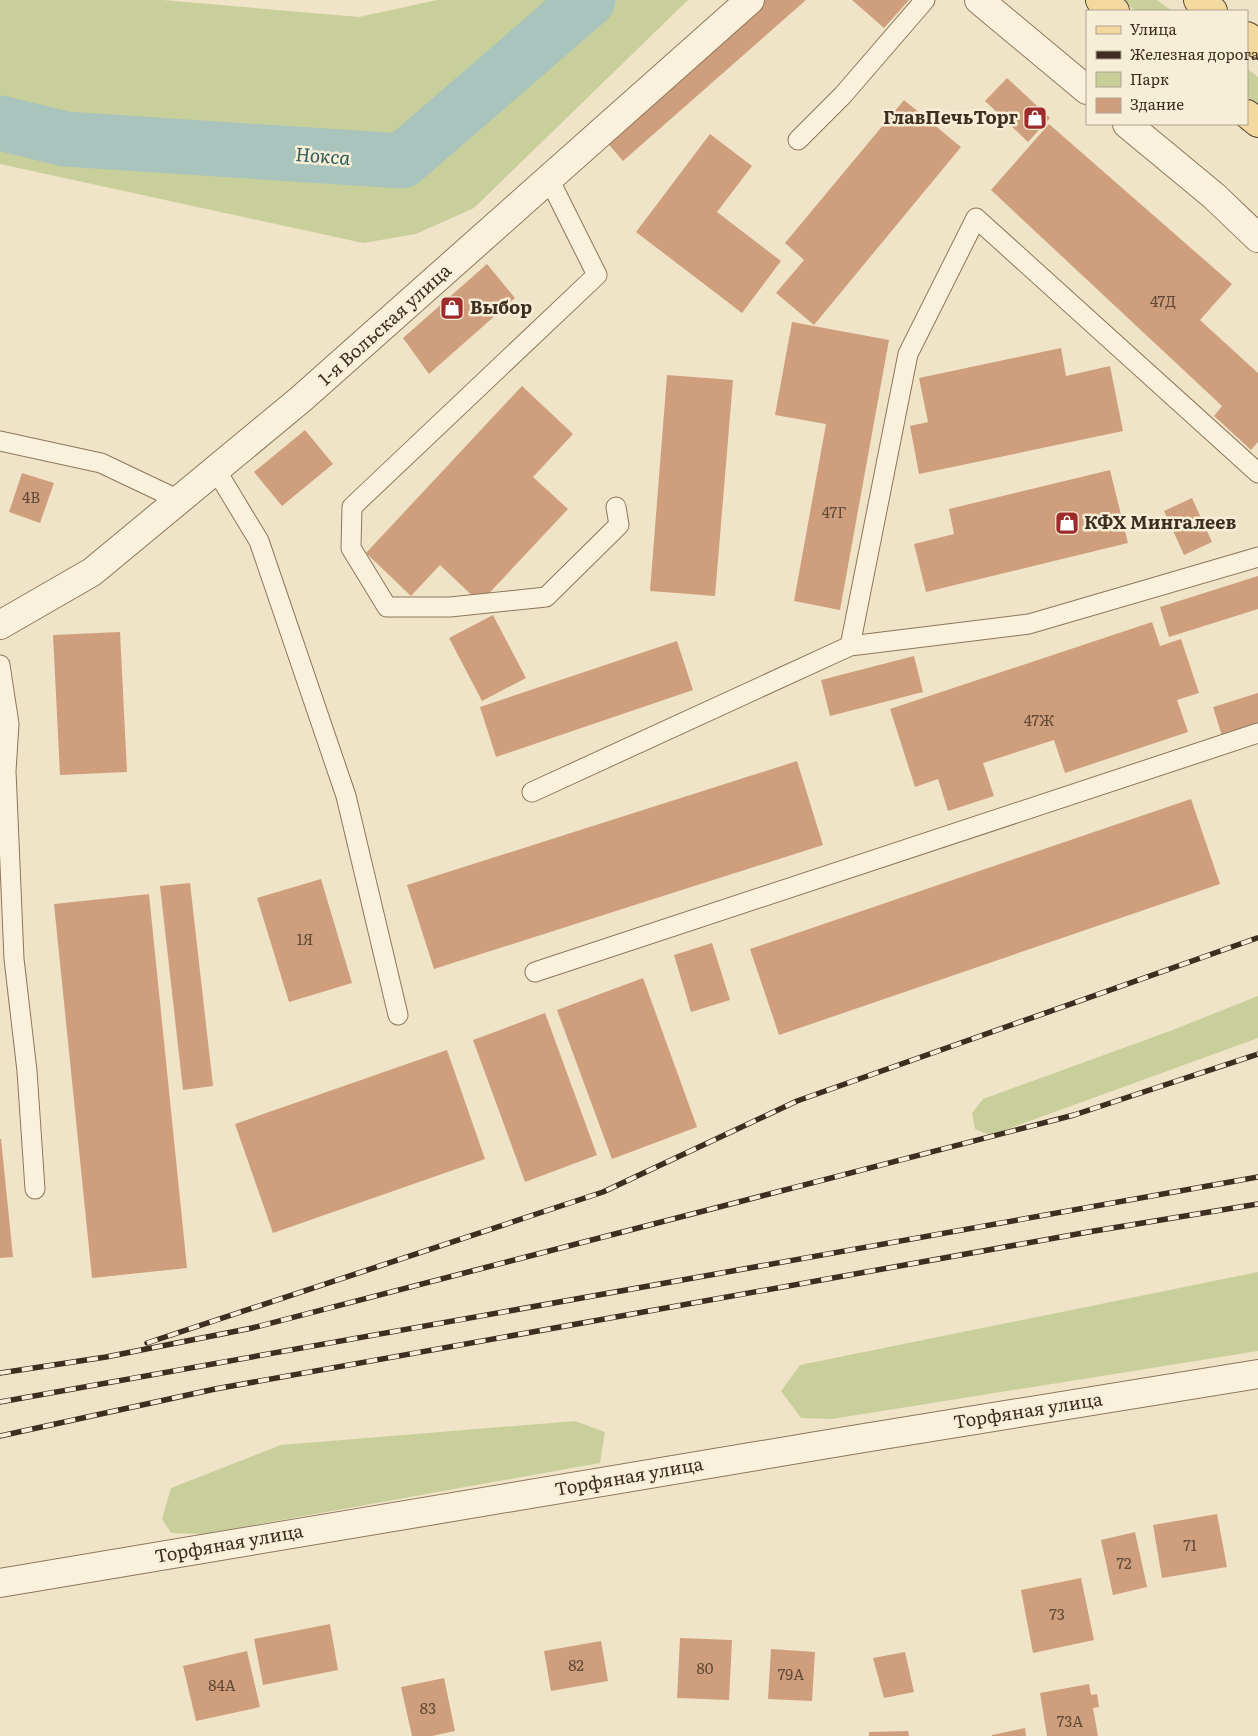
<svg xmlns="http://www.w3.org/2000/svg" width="1258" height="1736" font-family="Literata,serif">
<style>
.green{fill:#c9cf9b}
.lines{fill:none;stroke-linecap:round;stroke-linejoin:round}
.river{stroke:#a9c4bc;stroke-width:55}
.building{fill:#cf9f7d}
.service-casing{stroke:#8d765c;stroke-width:21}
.minor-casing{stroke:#8d765c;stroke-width:30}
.tertiary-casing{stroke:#8d765c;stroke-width:30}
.primary-casing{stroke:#5b4430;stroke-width:30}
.service{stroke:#faf1dc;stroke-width:19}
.minor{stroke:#faf1dc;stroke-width:28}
.tertiary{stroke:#faf1dc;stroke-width:28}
.primary{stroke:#f3d9a0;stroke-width:28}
.rail-casing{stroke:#3d2e20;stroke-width:5.5}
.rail{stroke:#f7eed8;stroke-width:4;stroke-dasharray:11;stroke-linecap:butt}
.labels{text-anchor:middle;stroke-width:5;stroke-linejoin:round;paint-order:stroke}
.number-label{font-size:15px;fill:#624a37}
.poi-label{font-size:18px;font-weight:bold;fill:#3d2e20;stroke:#f7eed8;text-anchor:start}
.street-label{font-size:18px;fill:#3d2e20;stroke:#f7eed8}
.water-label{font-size:19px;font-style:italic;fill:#2f5d5a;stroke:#f7eed8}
</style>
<rect width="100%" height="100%" fill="#f0e4c8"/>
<path class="green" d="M0,0H163L359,17L437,0H688L474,208L416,234L363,243L0,164Z
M1122,0H1157L1172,11H1136Z
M1247,68L1258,77V106L1247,97Z
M1258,996V1038L1005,1130L990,1135L975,1129L972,1113L983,1099L1170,1031Z
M1258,1272V1351L832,1419L801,1418L781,1391L800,1365Z
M575,1421L605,1432L600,1463L203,1534L171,1533L162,1519L171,1488L281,1445Z"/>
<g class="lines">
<path class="river" d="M0,123L65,139L402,161L588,0"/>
</g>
<path class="building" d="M764,0H806L623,161L605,140Z
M852,0H909L884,28Z
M1007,78L1050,118L1028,142L985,101Z
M904,100L961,147L814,325L776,293L804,260L785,243Z
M1049,124L1232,284L1200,320L1258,373V442L1251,450L1214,416L1222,406L991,190Z
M710,134L752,166L717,212L781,261L742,313L636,232Z
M487,264L515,298L429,374L403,338Z
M792,322L889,340L840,610L794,601L826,424L775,415Z
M1061,348L1066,376L1110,366L1123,431L919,474L910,426L928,422L919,378Z
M667,375L733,380L715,596L650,591Z
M522,386L573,434L533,477L568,509L480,603L440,565L411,596L366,553Z
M305,430L333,464L282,506L254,472Z
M1110,470L1128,543L926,592L914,544L954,534L949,509Z
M22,473L54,483L40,523L9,512Z
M1192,498L1212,542L1184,555L1164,511Z
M1258,576V609L1169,637L1160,607Z
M493,615L526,678L482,701L449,638Z
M1152,622L1160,646L1181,639L1199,693L1177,700L1188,732L1065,773L1054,740L983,763L994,796L948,811L938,779L915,787L890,709Z
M120,632L127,772L60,775L53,635Z
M677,641L693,690L496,757L480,707Z
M914,656L923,692L830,716L821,680Z
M1258,693V725L1222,736L1213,707Z
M797,761L823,845L434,969L407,885Z
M1191,799L1220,884L779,1035L750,949Z
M321,879L352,983L289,1002L257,898Z
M190,883L213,1086L183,1090L160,886Z
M149,894L187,1268L92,1278L54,904Z
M712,943L730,1000L691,1012L674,955Z
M643,978L697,1127L612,1159L557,1010Z
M545,1013L597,1155L525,1182L473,1040Z
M447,1050L485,1159L273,1233L235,1124Z
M0,1139H1L13,1257L0,1258Z
M1217,1514L1227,1567L1162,1578L1153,1525Z
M1135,1532L1147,1587L1113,1595L1101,1540Z
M1081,1578L1094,1640L1033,1653L1021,1590Z
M330,1624L338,1670L263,1685L254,1639Z
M680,1638L732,1640L729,1700L677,1698Z
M601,1641L608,1681L551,1691L544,1651Z
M771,1649L815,1652L812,1701L768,1699Z
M247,1651L260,1707L196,1721L183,1666Z
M905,1652L914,1692L884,1698L873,1658Z
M444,1678L455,1731L432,1736H412L401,1687Z
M1089,1684L1091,1695L1097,1694L1099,1707L1093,1708L1098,1736H1047L1040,1693Z
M1025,1728L1026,1736H992V1735Z
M908,1731L909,1736H869V1732Z"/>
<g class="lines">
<g class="service-casing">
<path id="service" d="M798,140L843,95L925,0
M549,179L597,275L352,507L351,548L387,607H450L546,597L619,525L616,507
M0,441L101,463L179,500
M216,470L259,541L346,796L398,1015
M850,646L908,354L976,218L1258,473
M0,665L9,724L6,771L14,959L27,1071L35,1189
M532,792L850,646L1029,624L1258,557
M535,972L1258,733"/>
</g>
<g class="minor-casing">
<path id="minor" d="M979,0L1087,90
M1127,124L1214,196L1258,238
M0,625L92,572L301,399L750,0"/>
</g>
<g class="tertiary-casing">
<path id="tertiary" d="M0,1583L858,1439L1258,1374"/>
</g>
<g class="primary-casing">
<path id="primary" d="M1100,0L1115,11
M1198,0L1213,11
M1247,36L1258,44
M1247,114L1258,123"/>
</g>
<use href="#service" class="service"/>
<use href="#minor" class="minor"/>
<use href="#tertiary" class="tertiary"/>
<use href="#primary" class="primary"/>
<g class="rail-casing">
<path id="rail" d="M147,1343L603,1192L797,1101L1257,938
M0,1373L106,1357L252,1328L1074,1115L1258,1054
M0,1402L1258,1177
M0,1436L215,1389L1094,1231L1258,1204"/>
</g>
<use href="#rail" class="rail"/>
</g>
<defs>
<g id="shop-square" transform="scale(1.25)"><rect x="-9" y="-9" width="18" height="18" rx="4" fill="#9e2a2b" stroke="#f7eed8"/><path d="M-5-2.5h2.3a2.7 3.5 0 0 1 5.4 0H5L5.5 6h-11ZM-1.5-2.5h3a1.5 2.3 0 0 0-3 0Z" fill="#fff"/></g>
</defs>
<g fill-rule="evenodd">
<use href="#shop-square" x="1035" y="118"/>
<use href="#shop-square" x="452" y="308"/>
<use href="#shop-square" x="1067" y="523"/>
</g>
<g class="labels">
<g class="number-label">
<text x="1163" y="307">47Д</text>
<text x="31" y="503">4В</text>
<text x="834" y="518">47Г</text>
<text x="1039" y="726">47Ж</text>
<text x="305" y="945">1Я</text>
<text x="1190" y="1551">71</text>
<text x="1124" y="1569">72</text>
<text x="1057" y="1620">73</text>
<text x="576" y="1671">82</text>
<text x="705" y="1674">80</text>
<text x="791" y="1680">79А</text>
<text x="222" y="1691">84А</text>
<text x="428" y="1714">83</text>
<text x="1070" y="1727">73А</text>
</g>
<g class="poi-label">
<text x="1018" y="124" text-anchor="end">ГлавПечьТорг</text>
<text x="470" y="314">Выбор</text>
<text x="1084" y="529">КФХ Мингалеев</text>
</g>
<g class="street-label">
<text transform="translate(385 325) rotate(-42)" y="6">1-я Вольская улица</text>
<text transform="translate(1028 1411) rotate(-9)" y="6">Торфяная улица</text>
<text transform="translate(629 1477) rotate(-10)" y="6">Торфяная улица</text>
<text transform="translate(229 1544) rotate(-10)" y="6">Торфяная улица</text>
</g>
<g class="water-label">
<text transform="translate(323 156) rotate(4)" y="7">Нокса</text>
</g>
</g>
<rect x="1086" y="10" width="162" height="115" fill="#f7eed8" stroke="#ada18e"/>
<rect x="1096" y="26" width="25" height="8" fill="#f3d9a0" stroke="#ada18e"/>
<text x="1130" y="35" font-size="15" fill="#3d2e20">Улица</text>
<rect x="1096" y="51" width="25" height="8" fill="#3d2e20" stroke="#ada18e"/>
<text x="1130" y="60" font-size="15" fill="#3d2e20">Железная дорога</text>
<rect x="1096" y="72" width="25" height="15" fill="#c9cf9b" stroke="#ada18e"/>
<text x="1130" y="85" font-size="15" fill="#3d2e20">Парк</text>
<rect x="1096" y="98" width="25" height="15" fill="#cf9f7d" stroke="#ada18e"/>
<text x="1130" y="110" font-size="15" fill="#3d2e20">Здание</text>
</svg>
